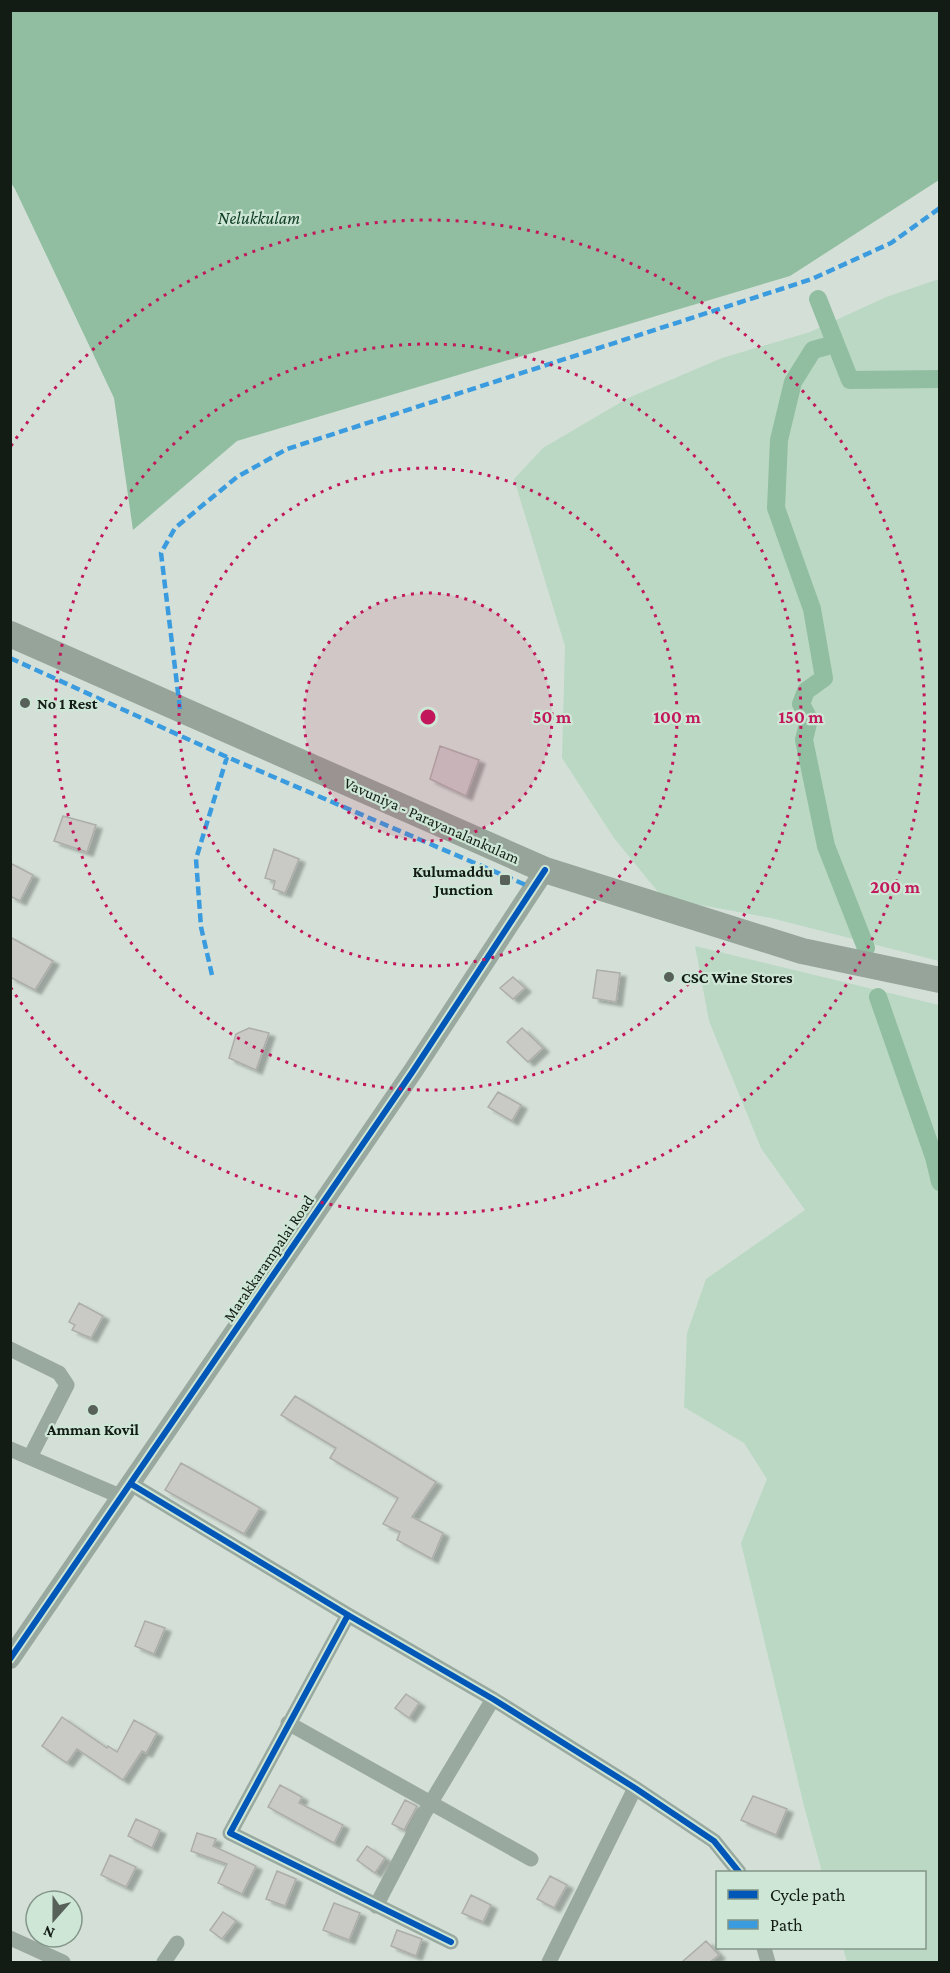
<svg xmlns="http://www.w3.org/2000/svg" width="950" height="1973" font-family="'Crimson Pro',serif">
<style>
.green{fill:#bad8c3}
.water{fill:#91bea0}
.lines{fill:none;stroke-linecap:round;stroke-linejoin:round}
.canal{stroke:#91bea0;stroke-width:18}
.building{fill:#c9c9c5;stroke:#adada9;stroke-width:1.5;filter:url(#shadow)}
.minor{stroke:#9aa99f;stroke-width:15}
.tertiary{stroke:#9aa99f;stroke-width:20}
.trunk{stroke:#96a49a;stroke-width:26}
.quiet{stroke:#3b9bdf;stroke-width:4.5;stroke-dasharray:9 4.5;stroke-linecap:butt}
.cycleway-casing{stroke:#cee6d5;stroke-width:10}
.cycleway{stroke:#0057b8;stroke-width:6}
.ring{fill:none;stroke:#c2185b;stroke-width:3;stroke-dasharray:3 6}
.poi-dot{fill:#576059;stroke:#cee6d5;stroke-width:2}
.labels{text-anchor:middle;stroke-width:4.5;stroke-linejoin:round;paint-order:stroke}
.poi-label{font-size:16px;font-weight:bold;fill:#131b15;stroke:#cee6d5;text-anchor:start}
.street-label{font-size:16px;fill:#131b15;stroke:#cee6d5}
.water-label{font-size:18px;font-style:italic;fill:#124026;stroke:#cee6d5}
.centre{fill:#c2185b;stroke:#cee6d5;stroke-width:3}
.ring-label{font-size:18px;text-anchor:middle;font-weight:bold;fill:#c2185b;stroke:#cee6d5;stroke-width:4.5;stroke-linejoin:round;paint-order:stroke}
</style>
<defs>
<filter id="shadow"><feDropShadow dx="6" dy="4" stdDeviation="1.5" flood-color="#0004"/></filter>
</defs>
<rect width="100%" height="100%" fill="#d4e0d7"/>
<path class="green" d="M939,279V961L771,918L663,898L614,838L562,758L565,646L514,479L543,448L628,398L722,358L810,332L886,297Z
M695,946L939,1005V1962H847L843,1948H924V1872H822L804,1806L741,1543L767,1479L744,1443L684,1407L687,1333L706,1279L805,1210L761,1148L709,1021Z"/>
<path class="water" d="M10,11H939V180L790,276L237,441L133,530L114,398L15,189L11,183Z"/>
<g class="lines">
<path class="canal" d="M818,299L850,380L940,379
M835,344L813,350L793,382L779,440L776,508L812,609L824,678L806,691L801,704L809,719L804,740L826,846L866,948
M878,997L934,1157L940,1182"/>
</g>
<path class="building" d="M440,746L479,760L466,796L430,779Z
M63,816L96,825L87,852L54,841Z
M274,849L299,859L285,893L273,889L275,881L265,878Z
M10,863L33,875L20,901L10,896Z
M10,937L53,961L35,990L10,977Z
M597,970L620,973L616,1002L593,998Z
M513,977L525,988L513,999L500,988Z
M249,1028L269,1033L256,1070L229,1058L236,1034Z
M522,1028L543,1048L528,1062L507,1042Z
M498,1092L521,1105L512,1121L488,1107Z
M79,1303L103,1316L91,1338L72,1330L75,1325L69,1322Z
M295,1396L436,1482L412,1517L443,1533L432,1559L397,1540L400,1532L383,1524L398,1498L330,1458L336,1448L281,1415Z
M181,1463L260,1508L244,1534L165,1490Z
M145,1621L165,1628L154,1654L135,1646Z
M406,1694L419,1703L409,1718L395,1708Z
M62,1717L107,1748L108,1746L117,1752L134,1720L157,1733L146,1753L142,1751L123,1780L77,1749L67,1763L42,1746Z
M280,1785L302,1797L299,1803L343,1825L334,1843L268,1807Z
M753,1796L787,1809L776,1835L741,1820Z
M405,1800L417,1806L404,1830L392,1824Z
M136,1819L160,1830L152,1848L128,1836Z
M197,1833L216,1839L213,1846L256,1866L242,1894L218,1883L227,1864L191,1851Z
M367,1846L385,1858L375,1873L357,1860Z
M110,1855L136,1867L126,1887L101,1875Z
M277,1871L296,1879L285,1906L266,1899Z
M550,1876L567,1885L554,1908L537,1899Z
M471,1895L491,1905L483,1922L462,1913Z
M334,1903L360,1913L349,1940L323,1930Z
M223,1912L236,1921L222,1939L210,1930Z
M397,1930L422,1939L416,1956L391,1946Z
M706,1941L719,1955L710,1962H682Z"/>
<g class="lines">
<path class="minor" d="M10,1349L59,1373L67,1385L30,1457
M10,1449L122,1497
M131,1484L348,1615L493,1699L635,1788L714,1841L739,1872
M348,1615L230,1833L451,1942
M288,1723L531,1859
M376,1906L424,1814L493,1699
M10,1938L63,1962
M764,1948L768,1962
M164,1962L177,1943
M549,1962L635,1788"/>
<path class="tertiary" d="M10,1659L413,1071L545,870"/>
<path class="trunk" d="M10,634L545,870L802,951L940,980"/>
<path class="quiet" d="M10,658L227,757L533,888
M180,709L161,553L175,528L237,477L287,449L812,279L891,243L940,208
M212,975L201,927L196,859L227,757"/>
<g class="cycleway-casing">
<path id="cycleway" d="M131,1484L348,1615L493,1699L635,1788L714,1841L739,1872
M348,1615L230,1833L451,1942
M10,1659L413,1071L545,870"/>
</g>
<use href="#cycleway" class="cycleway"/>
</g>
<circle cx="428" cy="717" r="124" fill="#c2185b" fill-opacity=".12"/>
<g class="ring">
<circle cx="428" cy="717" r="124"/>
<circle cx="428" cy="717" r="249"/>
<circle cx="428" cy="717" r="373"/>
<path d="M11 446A497 497 0 1 1 11 988"/>
</g>
<g class="poi-dot">
<circle cx="25" cy="703" r="6"/>
<rect x="499" y="874" width="12" height="12" rx="3"/>
<circle cx="669" cy="977" r="6"/>
<circle cx="93" cy="1410" r="6"/>
</g>
<g class="labels">
<g class="poi-label">
<text x="37" y="709">No 1 Rest</text>
<text x="493" y="877" text-anchor="end">Kulumaddu<tspan x="493" dy="18">Junction</tspan></text>
<text x="681" y="983">CSC Wine Stores</text>
<text x="93" y="1435" text-anchor="middle">Amman Kovil</text>
</g>
<g class="street-label">
<text transform="translate(432 820) rotate(24)" y="6">Vavuniya - Parayanalankulam</text>
<text transform="translate(268 1258) rotate(-56)" y="6">Marakkarampalai Road</text>
</g>
<g class="water-label">
<text x="259" y="224">Nelukkulam</text>
</g>
</g>
<circle cx="428" cy="717" r="9" class="centre"/>
<g class="ring-label">
<text x="552" y="723">50 m</text>
<text x="677" y="723">100 m</text>
<text x="801" y="723">150 m</text>
<text x="895" y="893">200 m</text>
</g>
<rect width="950" height="1973" fill="none" stroke="#131b15" stroke-width="24"/>
<rect x="716" y="1871" width="210" height="78" fill="#cee6d5" stroke="#839588" stroke-width="1.5"/>
<rect x="728" y="1890" width="30" height="9" fill="#0057b8" stroke="#839588" stroke-width="1.5"/>
<text x="770" y="1901" font-size="18" fill="#131b15">Cycle path</text>
<rect x="728" y="1920" width="30" height="9" fill="#3b9bdf" stroke="#839588" stroke-width="1.5"/>
<text x="770" y="1931" font-size="18" fill="#131b15">Path</text>
<g transform="translate(54 1919) rotate(201)"><circle r="28" fill="#cee6d5" stroke="#839588" stroke-width="1.5"/>
<path d="M0-4.5L10 22L0 15L-10 22Z" fill="#576059"/>
<text y="-9" font-size="16" font-weight="bold" text-anchor="middle" fill="#131b15">N</text>
</g>
</svg>
